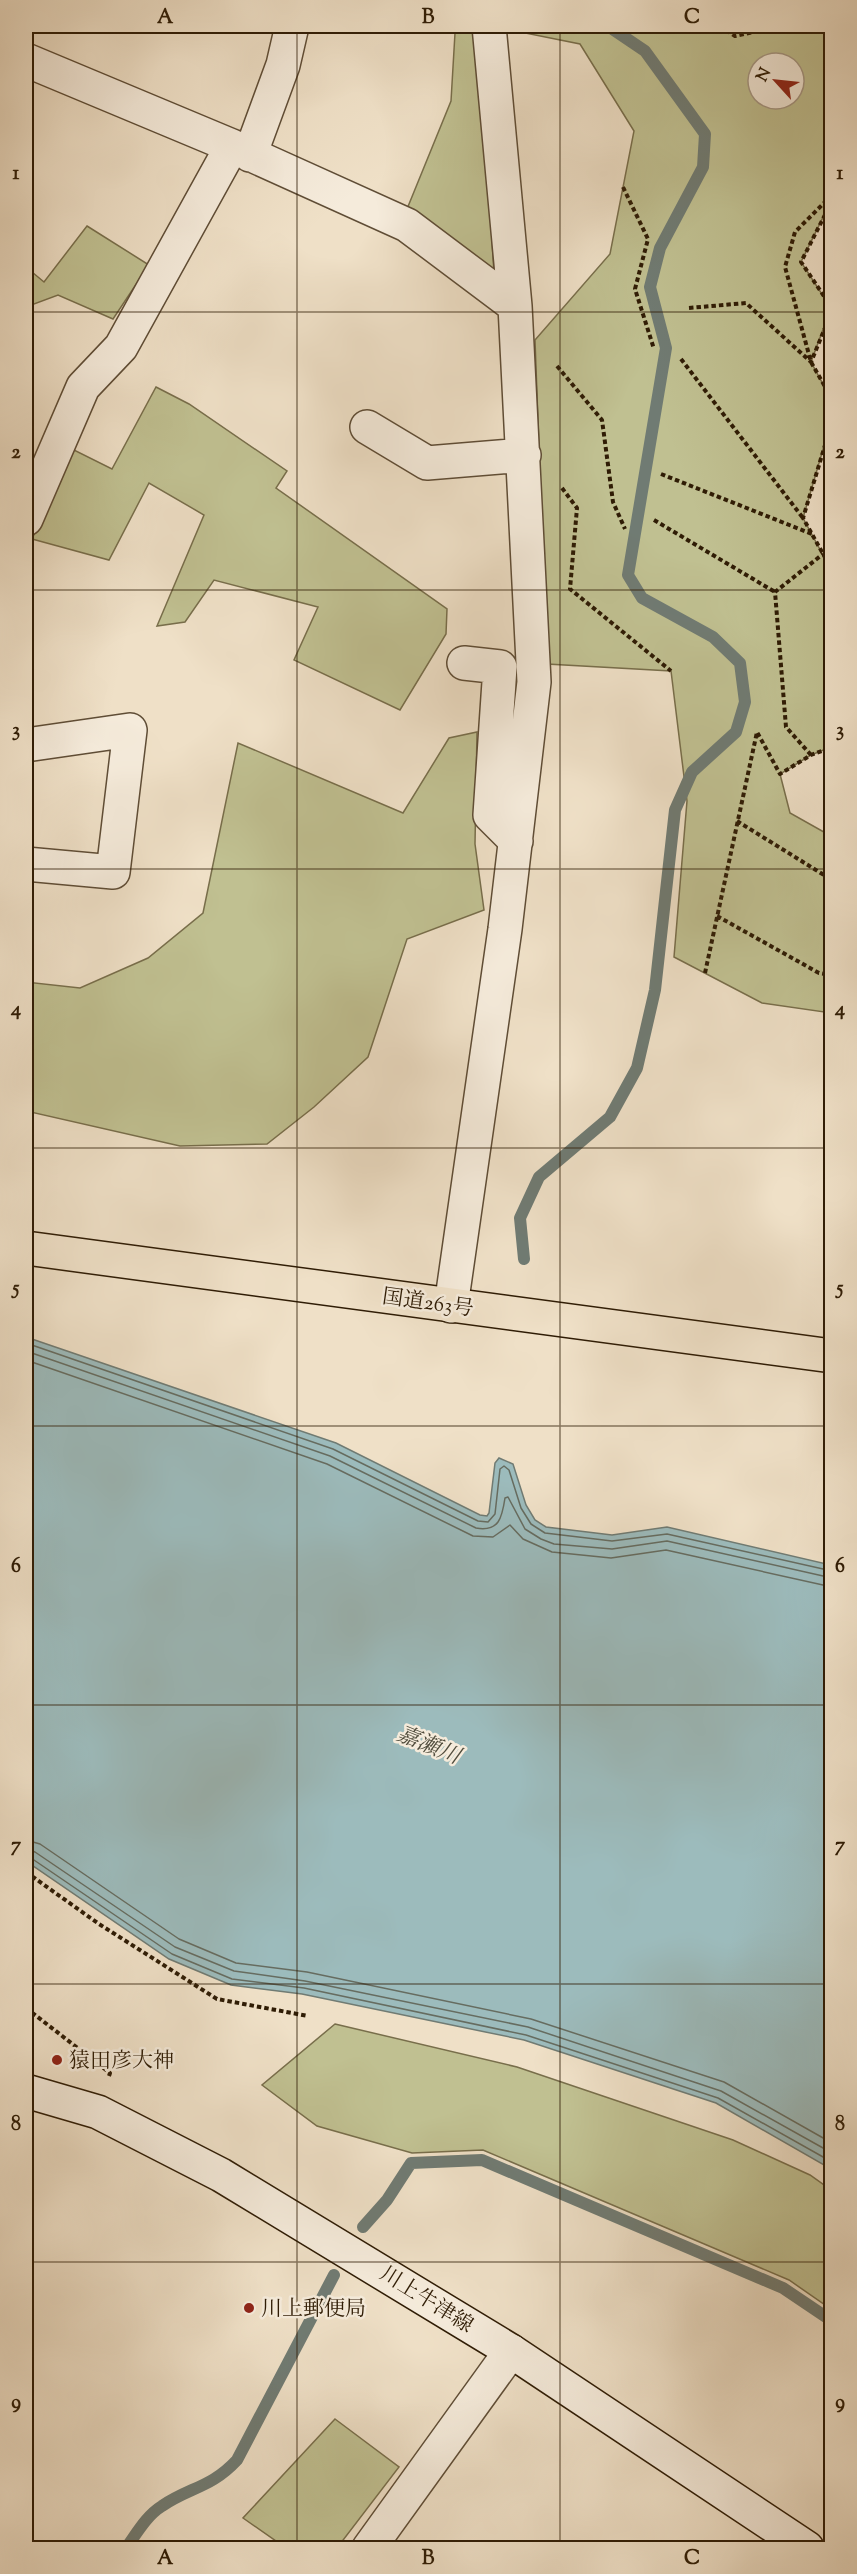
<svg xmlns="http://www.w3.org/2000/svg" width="857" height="2574" font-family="'Sorts Mill Goudy','Noto Serif JP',serif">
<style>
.green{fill:#c0c091;stroke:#786e4b;stroke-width:1.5;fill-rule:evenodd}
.water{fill:#9cbbbc;stroke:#707b73;stroke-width:1.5}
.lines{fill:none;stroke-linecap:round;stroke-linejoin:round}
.shore{stroke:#666c60;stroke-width:1.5}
.stream{stroke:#707b73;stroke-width:12}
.street-casing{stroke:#5f4d36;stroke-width:36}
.secondary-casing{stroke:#2f1c05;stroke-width:36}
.highway-casing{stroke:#2f1c05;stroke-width:36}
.path{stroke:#2f1c05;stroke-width:4;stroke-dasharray:4.5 3;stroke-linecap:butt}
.street{stroke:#f5ebdb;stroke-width:33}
.secondary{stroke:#f5ebdb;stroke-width:33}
.highway{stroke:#efe0c7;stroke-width:33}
.grid{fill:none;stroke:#2f1c05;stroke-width:1.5;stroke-opacity:0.55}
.poi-dot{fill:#8f2418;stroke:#f5ebdb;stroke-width:2}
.labels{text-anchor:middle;stroke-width:5;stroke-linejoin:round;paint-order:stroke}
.street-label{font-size:21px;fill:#2f1c05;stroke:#f5ebdb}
.poi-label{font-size:21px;fill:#2f1c05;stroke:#f5ebdb;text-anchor:start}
.water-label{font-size:22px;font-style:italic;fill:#504c3c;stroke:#f5ebdb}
.neatline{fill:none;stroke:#2f1c05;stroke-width:2}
.grid-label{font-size:20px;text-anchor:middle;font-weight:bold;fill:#2f1c05}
</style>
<rect width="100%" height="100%" fill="#efe0c7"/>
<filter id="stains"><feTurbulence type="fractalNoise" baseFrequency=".00333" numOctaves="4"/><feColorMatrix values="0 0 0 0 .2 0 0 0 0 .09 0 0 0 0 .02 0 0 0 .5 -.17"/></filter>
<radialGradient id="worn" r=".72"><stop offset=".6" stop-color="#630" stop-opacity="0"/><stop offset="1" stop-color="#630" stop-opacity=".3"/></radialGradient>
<path class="green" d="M515,26H831V201L801,262L831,308L811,362L831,399V422L803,518L831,570V747L811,755L780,774L790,813L831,836V1013L762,1003L674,957L687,801L671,671L547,664L535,340L610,254L634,131L580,44L515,31ZM758,63H794V99H758Z
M479,27L494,273L407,209L451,101L455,33Z
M87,226L149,265L113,319L58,295L26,307V267L44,282Z
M156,387L189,404L287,471L276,488L447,609L446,634L400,710L294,660L318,607L214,580L185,622L157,626L204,515L149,483L109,560L32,539L72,449L112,469Z
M477,732L475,844L484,910L407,939L368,1057L314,1107L267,1144L180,1146L26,1111V982L80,988L148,958L203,913L238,743L403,813L449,738Z
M335,2024L517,2067L733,2140L810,2175L831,2190V2309L789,2280L483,2150L412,2153L317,2126L262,2085Z
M335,2419L399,2467L337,2548H286L243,2518Z"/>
<path class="water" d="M26,1337L336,1443L480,1515L487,1516L489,1513L495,1463L499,1458L513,1464L526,1505L535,1520L546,1527L612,1535L667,1527L831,1565V2169L716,2103L524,2040L302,1994L231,1985L169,1959L26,1861Z"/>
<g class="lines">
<path class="shore" d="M26,1343L333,1449L478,1521L488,1522L495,1514L500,1469L504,1466L509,1470L521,1508L531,1524L545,1533L612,1541L667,1534L832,1571
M26,1351L330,1456L476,1528C499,1532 502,1518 505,1498L508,1497L525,1529L541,1539L554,1544L612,1549L667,1541L832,1578
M26,1360L327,1464L473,1536L493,1537L510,1525L523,1539L552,1552L611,1558L666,1550L832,1587
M26,1840L40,1844L179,1939L236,1963L307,1972L531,2019L724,2082L832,2143
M26,1849L35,1852L175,1947L234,1971L305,1981L528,2027L721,2091L832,2153
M26,1857L31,1858L172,1954L232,1979L304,1988L526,2035L718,2098L832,2162"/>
<path class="stream" d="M524,1259L520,1218L539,1177L610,1117L637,1068L655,990L675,810L692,772L736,732L745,702L740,663L713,637L642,598L628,575L666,348L650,287L660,248L703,167L705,134L645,51L608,26
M363,2227L387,2200L411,2163L482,2160L783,2288L832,2321
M126,2548C137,2533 146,2516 162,2506C190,2487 211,2488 237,2460L334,2275"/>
<g class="street-casing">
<path id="street" d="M26,60L232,146L407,225L515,306
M250,155L283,65L292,26
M367,427L427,463L524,455
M26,519L83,387L121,347L232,146
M464,663L500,667L490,815L516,841
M26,745L130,730L113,872L26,864
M451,1306L505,929L534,682L515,306L489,26
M369,2548L511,2351"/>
</g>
<g class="secondary-casing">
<path id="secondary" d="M26,2091L98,2112L221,2175L511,2351L807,2548"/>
</g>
<g class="highway-casing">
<path id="highway" d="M26,1248L832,1356"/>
</g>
<path class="path" d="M720,26L735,36L781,26
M623,187L648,239L635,289L654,349
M832,195L795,232L785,267L811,362L832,399
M832,201L801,262L832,308
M689,308L746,303L811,362L832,311
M681,359L803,518
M557,366L602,420L613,502L625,529
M832,422L803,518L832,570
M661,474L812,534
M562,488L577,508L570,589L671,671
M654,520L775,592
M811,755L786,727L775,592L823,554
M737,821L832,880
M717,916L819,973L832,975
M705,973L757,732L780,774L811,755L832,747
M26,1872L99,1924L217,1999L308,2016
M26,2008L110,2073L109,2076"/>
<use href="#street" class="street"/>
<use href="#secondary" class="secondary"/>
<use href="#highway" class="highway"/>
</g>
<path class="grid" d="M297,26V2548M560,26V2548M26,312H832M26,590H832M26,869H832M26,1148H832M26,1426H832M26,1705H832M26,1984H832M26,2262H832"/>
<g class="poi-dot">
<circle cx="57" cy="2060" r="6"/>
<circle cx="249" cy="2308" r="6"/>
</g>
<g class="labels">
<g class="street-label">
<text transform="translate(428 1302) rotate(8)" y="7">国道263号</text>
<text transform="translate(427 2299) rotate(32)" y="7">川上牛津線</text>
</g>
<g class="poi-label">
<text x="69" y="2067">猿田彦大神</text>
<text x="261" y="2315">川上郵便局</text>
</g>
<g class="water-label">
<text transform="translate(429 1744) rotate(22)" y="8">嘉瀬川</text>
</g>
</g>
<rect width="857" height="2574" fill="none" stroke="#efe0c7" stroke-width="66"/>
<g transform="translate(776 81) rotate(297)"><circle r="28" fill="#f5ebdb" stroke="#a69885" stroke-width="1.5"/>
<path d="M0-4.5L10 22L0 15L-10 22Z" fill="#8f2418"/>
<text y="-9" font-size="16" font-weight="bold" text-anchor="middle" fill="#2f1c05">N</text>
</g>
<rect x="33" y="33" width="791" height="2508" class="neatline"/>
<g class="grid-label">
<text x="165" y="23">A</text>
<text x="428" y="23">B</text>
<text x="692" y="23">C</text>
<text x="16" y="179">1</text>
<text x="840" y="179">1</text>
<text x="16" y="458">2</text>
<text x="840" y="458">2</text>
<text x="16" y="736">3</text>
<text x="840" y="736">3</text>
<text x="16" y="1015">4</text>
<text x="840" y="1015">4</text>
<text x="16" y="1294">5</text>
<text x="840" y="1294">5</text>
<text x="16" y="1572">6</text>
<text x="840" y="1572">6</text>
<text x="16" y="1851">7</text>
<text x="840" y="1851">7</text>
<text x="16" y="2130">8</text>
<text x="840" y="2130">8</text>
<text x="16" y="2408">9</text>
<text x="840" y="2408">9</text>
<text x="165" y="2564">A</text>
<text x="428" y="2564">B</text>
<text x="692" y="2564">C</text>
</g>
<rect width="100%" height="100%" filter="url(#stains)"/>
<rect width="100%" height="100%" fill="url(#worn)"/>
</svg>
